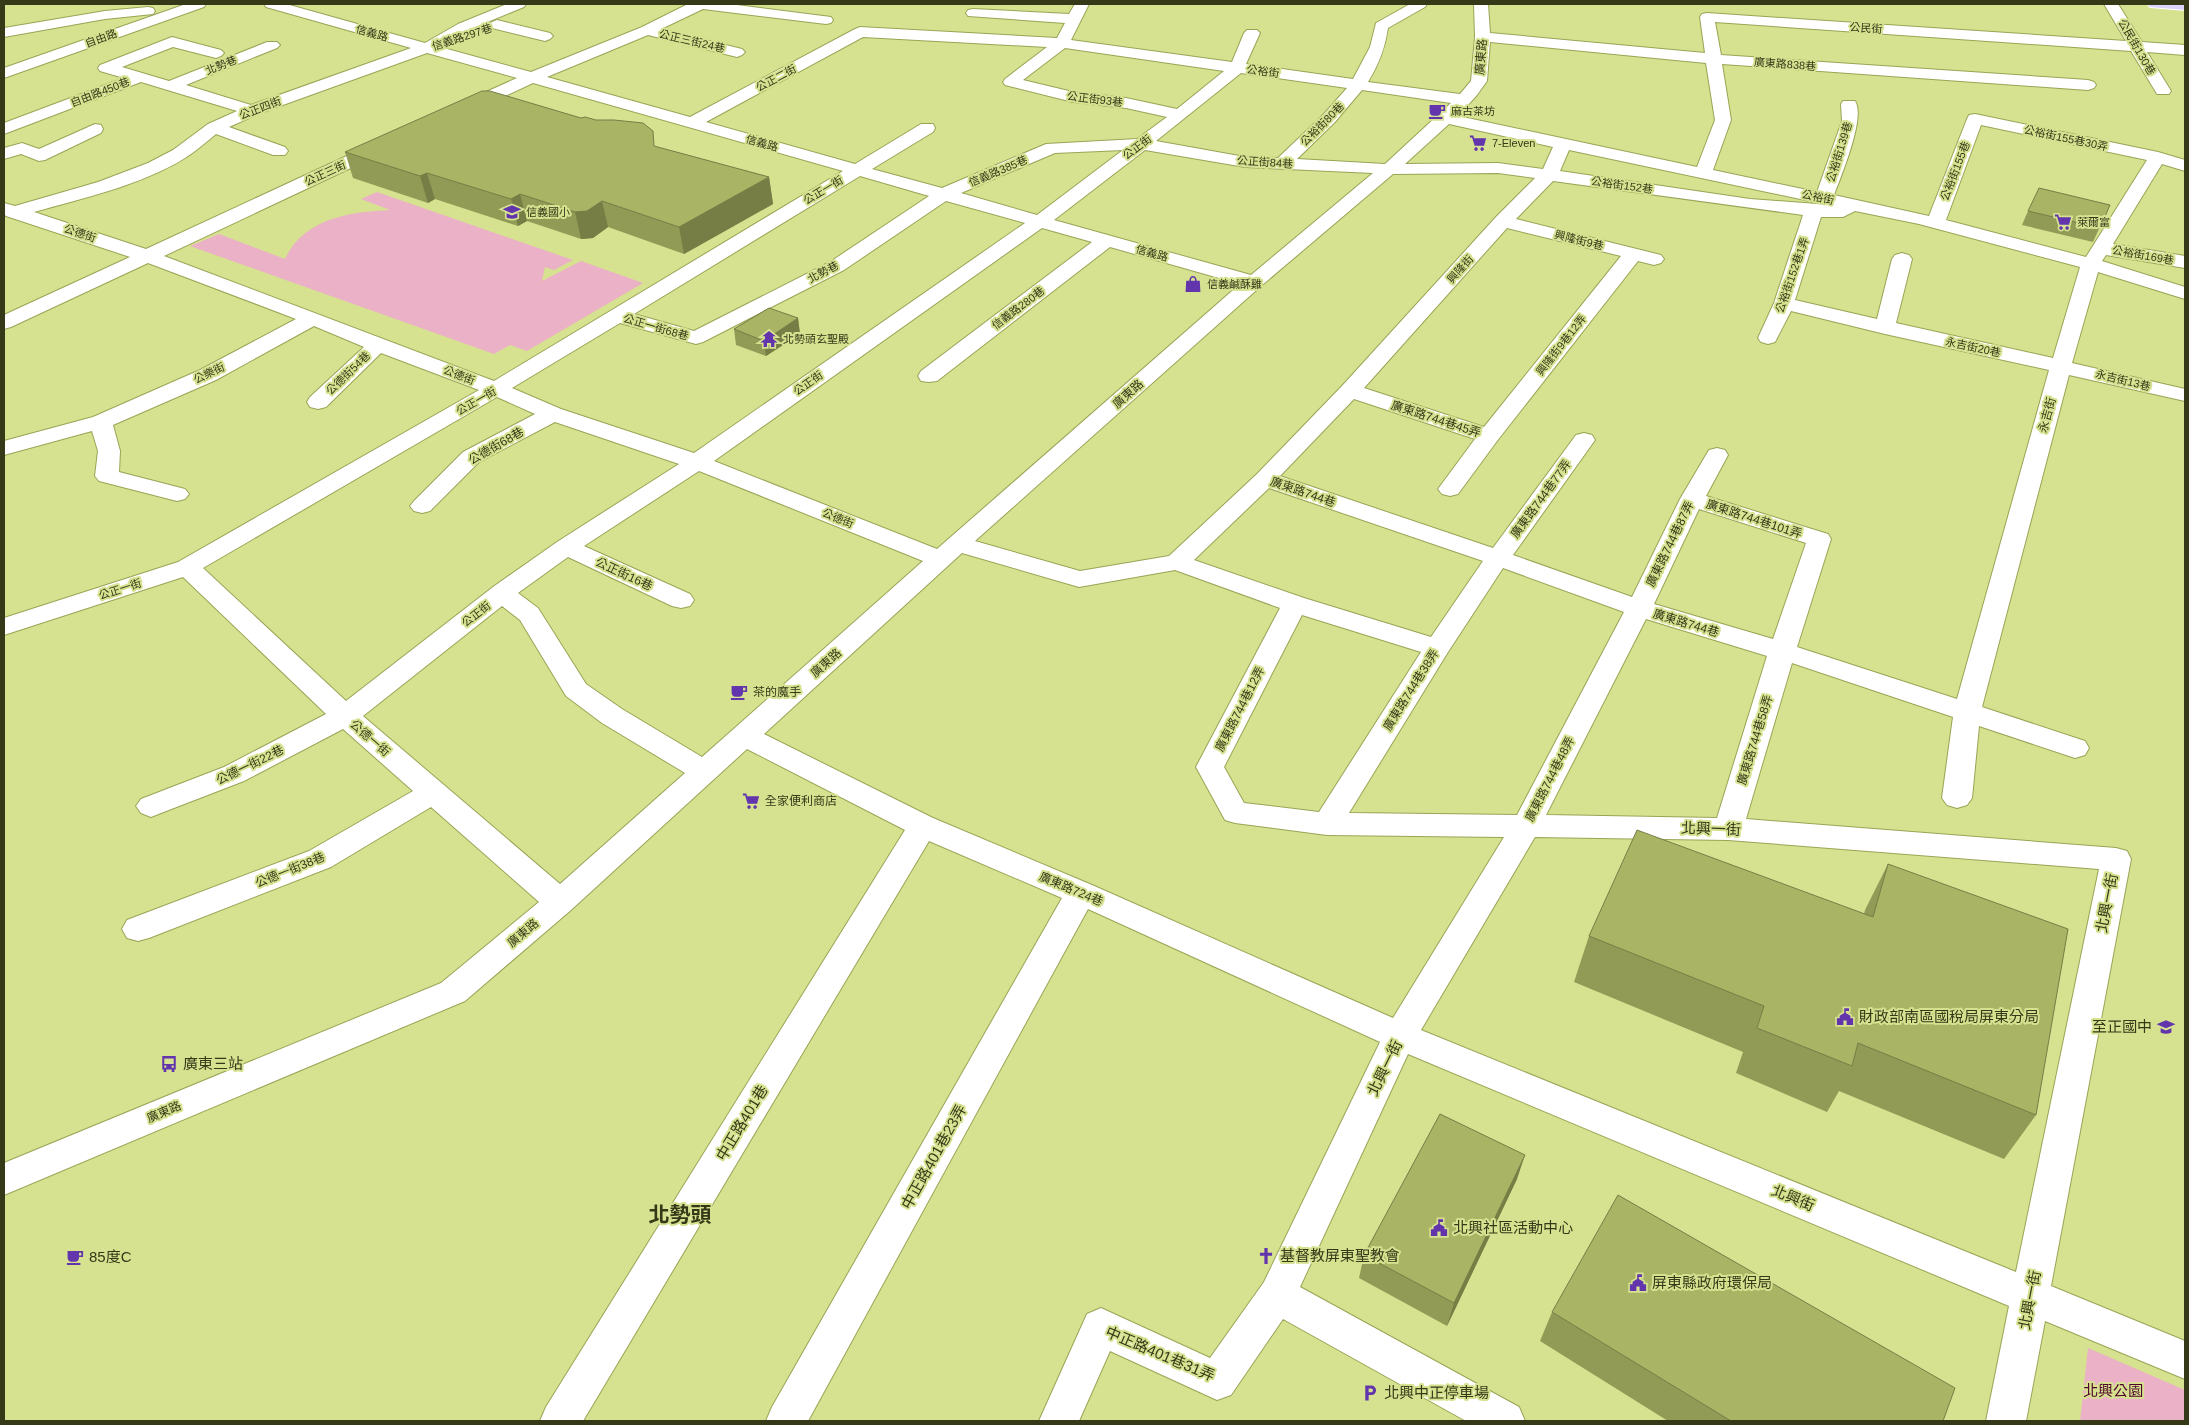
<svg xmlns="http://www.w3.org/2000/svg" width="2189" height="1425" font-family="Helvetica,'Noto Sans TC',sans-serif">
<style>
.green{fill:#ebb1c6}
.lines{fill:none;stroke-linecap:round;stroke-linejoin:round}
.minor-casing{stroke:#9aa455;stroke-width:2}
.major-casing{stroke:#fff;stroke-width:2}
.minor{fill:#fff;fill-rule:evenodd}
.major{fill:#ded3fe;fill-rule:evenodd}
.wall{fill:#919b56}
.shaded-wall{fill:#767e46}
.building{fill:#a9b464;stroke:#767e46}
.labels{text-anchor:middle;stroke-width:4;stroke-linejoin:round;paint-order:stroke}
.far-street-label{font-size:11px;fill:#353918;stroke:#d6e290}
.far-poi-label{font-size:11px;fill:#353918;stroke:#d6e290;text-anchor:start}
.street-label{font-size:12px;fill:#353918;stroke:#d6e290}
.poi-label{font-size:12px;fill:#353918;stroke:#d6e290;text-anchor:start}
.near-street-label{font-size:15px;fill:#353918;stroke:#d6e290}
.near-poi-label{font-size:15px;fill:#353918;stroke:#d6e290;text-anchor:start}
.near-park-label{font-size:15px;fill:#50022c;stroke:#d6e290}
.near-district-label{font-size:21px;font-weight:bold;fill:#353918;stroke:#d6e290}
</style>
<rect width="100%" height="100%" fill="#d6e290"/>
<path class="green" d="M377,192L573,260L554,270L545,267L542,281L581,261L643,283L527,351L510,345L494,354L190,246L219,234L285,259C304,218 350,212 390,210L361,199Z
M2088,1348L2185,1390V1421H2080Z"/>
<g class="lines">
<g class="minor-casing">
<path id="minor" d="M186,4H206L204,7L4,78V68Z
M264,4H286L425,43L458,24L507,4H526L524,7L468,30L440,47L531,72L642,27L688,4H729L831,17L833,20L831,23L826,24L703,9L661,29L742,49L745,52L742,55L737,57L648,35L547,77L690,117L855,29L860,27L1057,38L1065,23L968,16L966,13L968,10L973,9L1069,14L1075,4H1089L1071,40L1232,62L1244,33L1247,30H1257L1260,33L1246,64L1353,79L1370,47L1376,23L1410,4H1427L1425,7L1388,28C1385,48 1379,64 1368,82L1460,94L1471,81L1475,37L1474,4H1488L1490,33L1705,53L1700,17L1702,14L1707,13L2126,41L2104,4H2118L2142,42L2185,45V55L2147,52L2171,91L2169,94H2157L2131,51L1715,22L1721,55L2088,80L2094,82L2096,85L2094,88L2088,90L1722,64L1731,120L1713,170L1817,192L1842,121L1841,104L1843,101H1855C1866,117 1841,176 1834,195L1929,216L1967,119L1969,115L1975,114L2158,152L2185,160V171L2162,164L2113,244L2185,256V268L2106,255L2102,261L2185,287V299L2098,272L2072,363L2185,389V401L2069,375L1982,707L2085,741L2089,748L2085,755L2075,758L1979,726L1972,798L1967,805L1957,808L1947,805L1942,798L1953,717L1792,663L1746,819L2116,848L2127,851L2131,859L2051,1286L2185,1341V1379L2045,1321L2026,1421H1986L2009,1306L1408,1054L1300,1287L1519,1407L1525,1421H1466L1283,1319L1231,1395L1217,1400L1110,1351L1079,1421H1039L1087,1314L1101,1308L1210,1358L1264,1282L1380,1042L1088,909L808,1421H766L772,1407L1062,898L929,841L583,1421H540L546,1407L905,830L747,749L571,910L465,1001L4,1195V1163L441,983L539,902L431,807L331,867L149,938L138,941L127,938L122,929L127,920L309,851L413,791L343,729L244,781L161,813L151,817L141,813L136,806L141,799L224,767L326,714L183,577L4,635V618L178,562L479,390L381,353L326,407L318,409L310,407L307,402L310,397L364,347L314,326L216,380L113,425L120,451L119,472L185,489L189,494L185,499L177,501L99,481L95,476L98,451L92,431L4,455V441L93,417L200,370L296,319L148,263L11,327L4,329V315L130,257L6,216L4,214V203L15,206L98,182L148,163L173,150L208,124L237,111L141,82L4,134V123L124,78L100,71L98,68L100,65L172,37L221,50L224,53L221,56L216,58L173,47L122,67L169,81L267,42H277L280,45L277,48L186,85L251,105L411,48L266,7ZM863,37L1047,47L1005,79L1003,82L1005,85L1073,102L1126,108L1167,117L1137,139L1046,144L942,188L872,169L933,132L935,128L933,124H921L855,164L706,122ZM1490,42L1706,63L1715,120L1697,167L1458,116L1477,95L1487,81ZM1065,48L1224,71L1177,109L1126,98L1073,92L1023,80ZM427,53L517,78L459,104L457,108L459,112H471L533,83L843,171L494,381L164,256L389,150L392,146L389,142H377L146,249L34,212C83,198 142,185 185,158C196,151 206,142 216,134L273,155H285L288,151L285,147L229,127L258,114ZM1241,73L1347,88L1324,114L1278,158L1245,157L1156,141ZM1362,90L1451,103L1385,164L1297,159L1335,122ZM1449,124L1553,147L1543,169L1498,163L1405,164ZM1981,125L2147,160L2086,257L1946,220ZM1123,150L1037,215L961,193L1055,153ZM1145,150L1245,167L1373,173L1251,275L1054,220ZM1569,150L1824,204L1830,205L1750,199L1560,171ZM1498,173L1535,178L1496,217L1342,386L1257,474L1169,556L1080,571L975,541L1261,286L1393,174ZM860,176L929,196L830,262L694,331L634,314ZM1553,181L1803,215L1774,303L1758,338L1761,342L1768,344L1775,342L1791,311L1885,334L2049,370L1957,699L1797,647L1831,539L1828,534L1706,496L1728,455L1725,450L1717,448L1709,450L1706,455L1680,499L1632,597L1513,555L1595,440L1592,435L1584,433L1576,435L1493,548L1280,476L1354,399L1475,439L1438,489L1442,494L1450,496L1458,494L1497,441L1638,261L1654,265L1661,263L1664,259L1661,255L1516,219ZM946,201L1025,223L694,453L561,409L512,388L620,323L696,344L703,342L844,270ZM1855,211L1919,224L2080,267L2053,358L1896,323L1912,259L1909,255L1902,253L1895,255L1892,259L1877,319L1795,300L1821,217H1843ZM1042,228L1092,242L921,371L918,376L921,381L929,382L937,381L1110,247L1240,284L937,549L714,461ZM1507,228L1621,256L1484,427L1364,388ZM497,397L535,414L463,452L414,501L410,506L414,511L422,513L430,511L479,462L555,422L679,464L557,542L493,587L346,701L203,568ZM699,471L923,561L702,757L622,709L586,684L538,608L518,593L568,557L672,606L681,608L690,606L694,600L690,594L584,546ZM1269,488L1483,561L1431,637L1304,598L1194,560ZM1699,509L1806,543L1773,639L1654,604ZM962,553L1079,587L1175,570L1280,608L1196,767L1225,820L1235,823L1327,835L1504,837L1393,1018L1092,885L933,818L764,734ZM1503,568L1624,612L1517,815L1349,813L1448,652ZM502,606L520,620L566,696L602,723L685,773L560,884L363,716ZM1302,615L1421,652L1319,812L1244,803L1224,767ZM1646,619L1767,656L1717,818L1546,815ZM1535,837L1728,840L2099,869L2016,1272L1421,1030Z
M148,7L153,8L155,11L153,14L105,19L4,37V28L105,11Z
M497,20L550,33L553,36L550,39L545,41L492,28L489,25L492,22Z
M95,124L101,125L103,129L101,133L45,160L39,161L21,154L4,159V148L22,143L39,149Z"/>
</g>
<g class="major-casing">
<path id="major" d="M2148,4H2185V10L2150,7Z"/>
</g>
<use href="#minor" class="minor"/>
<use href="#major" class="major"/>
</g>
<path class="wall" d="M581,118L656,147L769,177L773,204L684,254L608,227L593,238L581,239L527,221L518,226L435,199L428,203L353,178L345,152Z
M2110,205L2093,242L2022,225L2028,211Z
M798,318L800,334L766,356L736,345L734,329Z
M1888,864L2036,1115L2004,1159L1839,1091L1827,1112L1736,1073L1743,1052L1574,982L1589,936L1864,914L1865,910Z
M1517,1179L1447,1326L1359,1278L1364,1255Z
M1552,1312L1943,1421H1668L1540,1341Z"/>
<path class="shaded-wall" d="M427,173L435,199L428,203L420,176Z
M769,177L773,204L684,254L679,227Z
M520,194L527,221L518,226L511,199Z
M602,201L608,227L593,238L581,239L575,212Z
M798,318L800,334L766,356L764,341Z
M1525,1155L1517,1179L1447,1326L1454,1303Z"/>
<path class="building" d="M482,91H490L581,118L585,117L596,120H614L643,123L653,131L654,146L769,177L679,227L602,201L587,211L575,212L520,194L511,199L427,173L420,176L345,152Z
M2039,188L2110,205L2100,228L2028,211Z
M769,308L798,318L764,341L734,329Z
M1637,830L1873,917L1888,864L2068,929L2036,1115L1858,1043L1852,1066L1757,1028L1764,1006L1589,936Z
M1440,1114L1525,1155L1454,1303L1364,1255Z
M1618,1195L1955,1388L1943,1421H1731L1552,1312Z"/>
<defs>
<g id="cafe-bare" transform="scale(1.35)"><path d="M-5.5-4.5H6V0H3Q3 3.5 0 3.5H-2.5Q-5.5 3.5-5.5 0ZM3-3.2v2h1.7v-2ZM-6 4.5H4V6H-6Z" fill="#6235ad" stroke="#d6e290" stroke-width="2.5" paint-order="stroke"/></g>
<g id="supermarket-bare" transform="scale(1.35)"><path d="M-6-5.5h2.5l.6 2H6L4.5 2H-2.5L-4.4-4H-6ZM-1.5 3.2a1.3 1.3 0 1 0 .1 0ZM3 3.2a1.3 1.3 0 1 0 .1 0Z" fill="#6235ad" stroke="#d6e290" stroke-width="2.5" paint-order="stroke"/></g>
<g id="school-bare" transform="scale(1.35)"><path d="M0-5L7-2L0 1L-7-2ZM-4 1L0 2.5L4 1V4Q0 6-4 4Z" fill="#6235ad" stroke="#d6e290" stroke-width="2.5" paint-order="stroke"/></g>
<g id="shop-bare" transform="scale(1.35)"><path d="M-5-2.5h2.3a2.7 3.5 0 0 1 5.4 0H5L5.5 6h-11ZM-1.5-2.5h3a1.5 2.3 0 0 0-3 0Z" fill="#6235ad" stroke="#d6e290" stroke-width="2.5" paint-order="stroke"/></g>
<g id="temple-bare" transform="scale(1.35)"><path d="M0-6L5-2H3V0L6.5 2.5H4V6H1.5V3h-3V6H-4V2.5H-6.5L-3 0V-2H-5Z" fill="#6235ad" stroke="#d6e290" stroke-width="2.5" paint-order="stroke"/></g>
<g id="civic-bare" transform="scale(1.35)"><path d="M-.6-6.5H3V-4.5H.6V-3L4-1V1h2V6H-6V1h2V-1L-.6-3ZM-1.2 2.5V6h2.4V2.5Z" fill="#6235ad" stroke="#d6e290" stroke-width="2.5" paint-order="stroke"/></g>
<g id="bus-bare" transform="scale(1.35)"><path d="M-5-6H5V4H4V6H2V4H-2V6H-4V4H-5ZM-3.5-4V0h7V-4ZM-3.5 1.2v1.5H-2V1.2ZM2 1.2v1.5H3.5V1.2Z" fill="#6235ad" stroke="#d6e290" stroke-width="2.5" paint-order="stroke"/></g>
<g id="church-bare" transform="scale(1.35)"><path d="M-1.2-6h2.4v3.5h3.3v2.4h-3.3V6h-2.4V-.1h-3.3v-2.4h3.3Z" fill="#6235ad" stroke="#d6e290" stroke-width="2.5" paint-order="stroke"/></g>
<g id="parking-bare" transform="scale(1.35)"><path d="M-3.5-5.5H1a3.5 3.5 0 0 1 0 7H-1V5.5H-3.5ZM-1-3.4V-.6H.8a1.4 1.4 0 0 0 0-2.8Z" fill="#6235ad" stroke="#d6e290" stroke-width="2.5" paint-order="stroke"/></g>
</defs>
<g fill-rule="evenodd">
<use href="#cafe-bare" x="1437" y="111"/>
<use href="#supermarket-bare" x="1478" y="143"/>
<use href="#school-bare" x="512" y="212"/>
<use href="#supermarket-bare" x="2063" y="222"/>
<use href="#shop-bare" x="1193" y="284"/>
<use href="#temple-bare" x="769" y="339"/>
<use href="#cafe-bare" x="739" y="692"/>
<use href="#supermarket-bare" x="751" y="801"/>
<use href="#civic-bare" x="1845" y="1017"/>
<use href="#school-bare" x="2166" y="1027"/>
<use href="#bus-bare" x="169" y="1064"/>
<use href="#civic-bare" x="1439" y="1228"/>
<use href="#church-bare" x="1266" y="1256"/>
<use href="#cafe-bare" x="75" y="1257"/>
<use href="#civic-bare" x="1638" y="1283"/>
<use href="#parking-bare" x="1370" y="1393"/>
</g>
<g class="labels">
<g class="far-street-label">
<text transform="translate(1866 28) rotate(4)" y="4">公民街</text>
<text transform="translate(372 33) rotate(16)" y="4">信義路</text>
<text transform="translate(462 37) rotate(-18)" y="4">信義路297巷</text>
<text transform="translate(101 38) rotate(-20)" y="4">自由路</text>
<text transform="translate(692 41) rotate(13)" y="4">公正三街24巷</text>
<text transform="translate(2137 47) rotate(60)" y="4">公民街130巷</text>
<text transform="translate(1785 64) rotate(4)" y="4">廣東路838巷</text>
<text transform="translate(221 65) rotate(-22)" y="4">北勢巷</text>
<text transform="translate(1263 71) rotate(8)" y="4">公裕街</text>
<text transform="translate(776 78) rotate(-28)" y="4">公正二街</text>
<text transform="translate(100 92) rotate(-21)" y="4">自由路450巷</text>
<text transform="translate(1095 99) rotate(7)" y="4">公正街93巷</text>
<text transform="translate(260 108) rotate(-21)" y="4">公正四街</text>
<text transform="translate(1322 124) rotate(-45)" y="4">公裕街80巷</text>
<text transform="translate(2066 138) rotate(12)" y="4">公裕街155巷30弄</text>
<text transform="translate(762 143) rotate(16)" y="4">信義路</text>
<text transform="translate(1137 147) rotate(-37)" y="4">公正街</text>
<text transform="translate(1839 152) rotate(-73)" y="4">公裕街139巷</text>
<text transform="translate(1265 162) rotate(4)" y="4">公正街84巷</text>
<text transform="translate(998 171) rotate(-23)" y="4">信義路385巷</text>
<text transform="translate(1955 171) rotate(-69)" y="4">公裕街155巷</text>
<text transform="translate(325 173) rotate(-25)" y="4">公正三街</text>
<text transform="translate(1622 185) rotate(8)" y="4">公裕街152巷</text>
<text transform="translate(823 190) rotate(-31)" y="4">公正一街</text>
<text transform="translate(1818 197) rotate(12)" y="4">公裕街</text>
<text transform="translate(80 233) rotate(19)" y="4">公德街</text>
<text transform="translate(1579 240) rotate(14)" y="4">興隆街9巷</text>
<text transform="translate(1152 253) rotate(16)" y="4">信義路</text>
<text transform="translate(2143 255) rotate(10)" y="4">公裕街169巷</text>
<text transform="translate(1460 269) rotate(-48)" y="4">興隆街</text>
<text transform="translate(823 272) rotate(-28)" y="4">北勢巷</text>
<text transform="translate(1792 275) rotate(-71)" y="4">公裕街152巷1弄</text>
<text transform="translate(1018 308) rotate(-37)" y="4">信義路280巷</text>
<text transform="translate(656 327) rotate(16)" y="4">公正一街68巷</text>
<text transform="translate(1561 345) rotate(-52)" y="4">興隆街9巷12弄</text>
<text transform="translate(1973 347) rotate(12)" y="4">永吉街20巷</text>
<text transform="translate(209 373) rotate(-26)" y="4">公樂街</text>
<text transform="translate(348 373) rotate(-44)" y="4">公德街54巷</text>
<text transform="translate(459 375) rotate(21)" y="4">公德街</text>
<text transform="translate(2123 380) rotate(14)" y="4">永吉街13巷</text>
<text transform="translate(808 383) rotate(-35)" y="4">公正街</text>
<text transform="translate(476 401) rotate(-30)" y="4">公正一街</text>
<text transform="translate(838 518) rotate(22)" y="4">公德街</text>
<text transform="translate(120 589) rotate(-18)" y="4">公正一街</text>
<text transform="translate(476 614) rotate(-38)" y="4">公正街</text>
</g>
<g class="far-poi-label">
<text x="1451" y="115">麻古茶坊</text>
<text x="1492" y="147">7-Eleven</text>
<text x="526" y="216">信義國小</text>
<text x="2077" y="226">萊爾富</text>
<text x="1207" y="288">信義鹹酥雞</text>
<text x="783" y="343">北勢頭玄聖殿</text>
</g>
<g class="street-label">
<text transform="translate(1481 57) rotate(-85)" y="4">廣東路</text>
<text transform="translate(1128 394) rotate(-42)" y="4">廣東路</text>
<text transform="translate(2047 415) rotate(-75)" y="4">永吉街</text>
<text transform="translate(1436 419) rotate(18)" y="4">廣東路744巷45弄</text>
<text transform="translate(496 446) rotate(-30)" y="4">公德街68巷</text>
<text transform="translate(1303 492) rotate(19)" y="4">廣東路744巷</text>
<text transform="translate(1541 499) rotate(-54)" y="4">廣東路744巷77弄</text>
<text transform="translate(1754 519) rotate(18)" y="4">廣東路744巷101弄</text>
<text transform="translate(1670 544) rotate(-64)" y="4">廣東路744巷87弄</text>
<text transform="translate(624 574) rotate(25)" y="4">公正街16巷</text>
<text transform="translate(1686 623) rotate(17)" y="4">廣東路744巷</text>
<text transform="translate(826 663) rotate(-42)" y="4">廣東路</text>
<text transform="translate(1411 690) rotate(-58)" y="4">廣東路744巷38弄</text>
<text transform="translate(1240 709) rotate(-63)" y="4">廣東路744巷12弄</text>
<text transform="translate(370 738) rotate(41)" y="4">公德一街</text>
<text transform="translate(1755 740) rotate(-73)" y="4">廣東路744巷58弄</text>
<text transform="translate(250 765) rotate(-26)" y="4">公德一街22巷</text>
<text transform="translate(1550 779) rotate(-63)" y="4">廣東路744巷48弄</text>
<text transform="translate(290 870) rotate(-22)" y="4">公德一街38巷</text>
<text transform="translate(1071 889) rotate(23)" y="4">廣東路724巷</text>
<text transform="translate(523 933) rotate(-40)" y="4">廣東路</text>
<text transform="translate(164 1112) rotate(-23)" y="4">廣東路</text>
</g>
<g class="poi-label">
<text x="753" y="696">茶的魔手</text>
<text x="765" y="805">全家便利商店</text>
</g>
<g class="near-street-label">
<text transform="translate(1711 829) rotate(2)" y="5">北興一街</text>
<text transform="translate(2107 903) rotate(-79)" y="5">北興一街</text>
<text transform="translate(1385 1068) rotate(-64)" y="5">北興一街</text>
<text transform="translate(742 1123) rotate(-59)" y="5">中正路401巷</text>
<text transform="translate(934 1157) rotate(-61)" y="5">中正路401巷23弄</text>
<text transform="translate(1793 1198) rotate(22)" y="5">北興街</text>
<text transform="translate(2030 1300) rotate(-79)" y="5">北興一街</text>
<text transform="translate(1160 1354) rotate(23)" y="5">中正路401巷31弄</text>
</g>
<g class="near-poi-label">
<text x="1859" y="1022">財政部南區國稅局屏東分局</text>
<text x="2152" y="1032" text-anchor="end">至正國中</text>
<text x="183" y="1069">廣東三站</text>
<text x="1453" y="1233">北興社區活動中心</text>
<text x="1280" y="1261">基督教屏東聖教會</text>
<text x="89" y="1262">85度C</text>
<text x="1652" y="1288">屏東縣政府環保局</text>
<text x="1384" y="1398">北興中正停車場</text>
</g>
<g class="near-park-label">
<text x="2113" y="1396">北興公園</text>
</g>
<g class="near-district-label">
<text x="680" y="1222">北勢頭</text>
</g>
</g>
<rect width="2189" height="1425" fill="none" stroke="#353918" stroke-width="10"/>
</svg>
